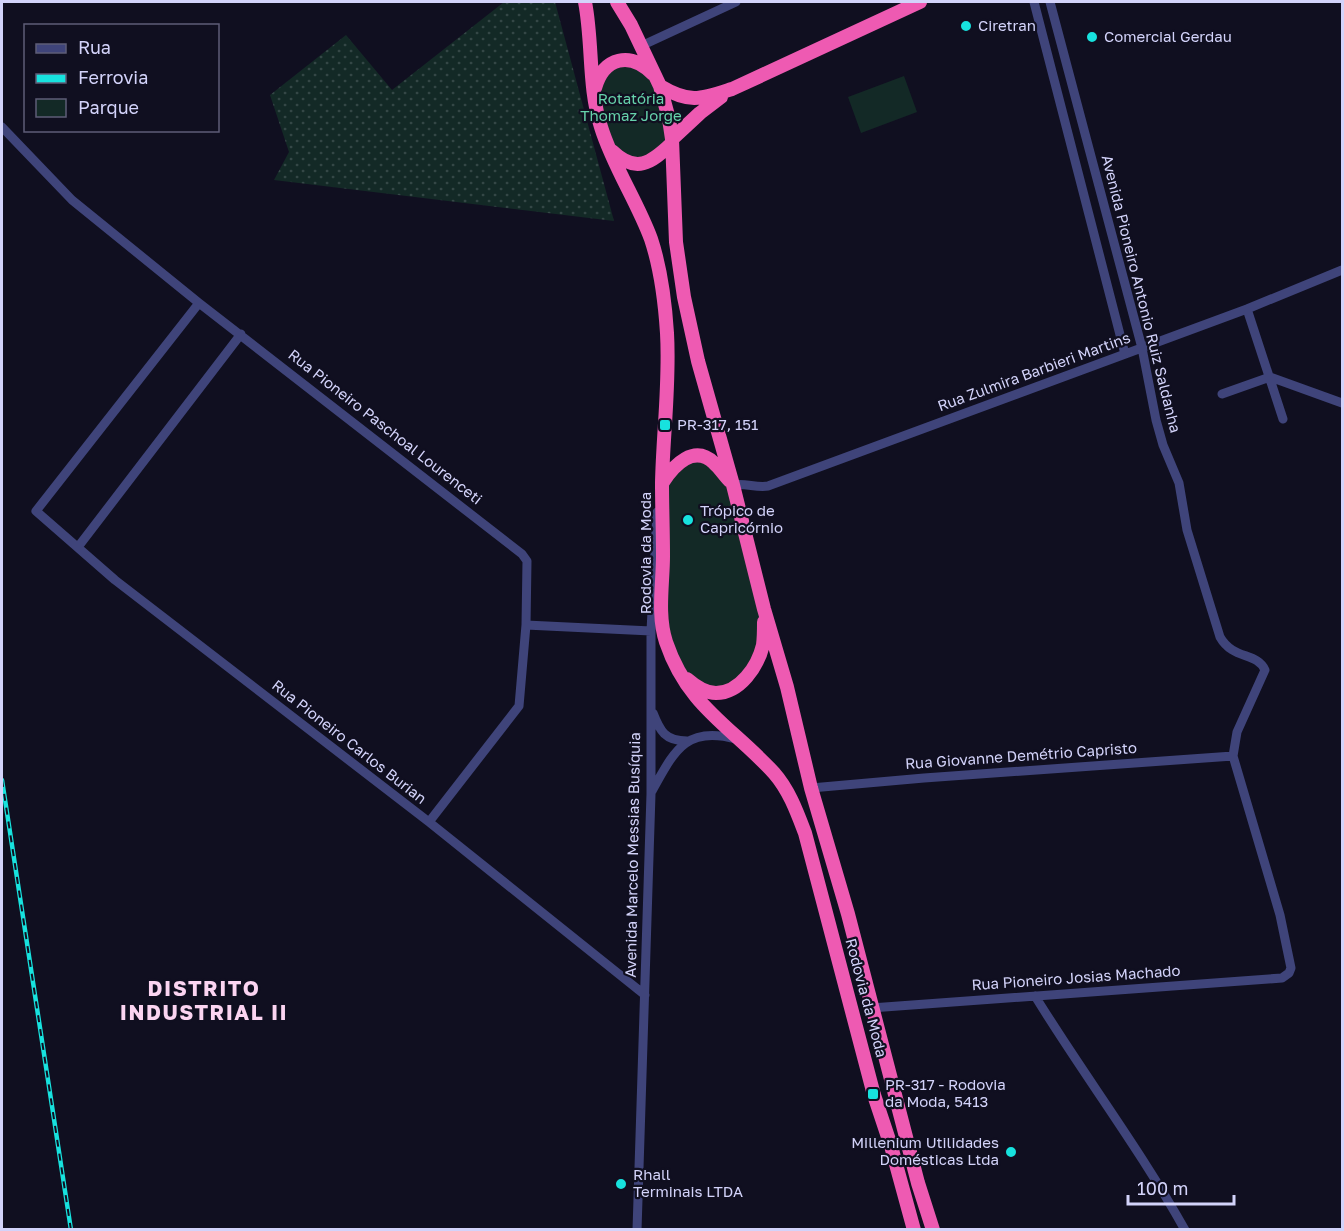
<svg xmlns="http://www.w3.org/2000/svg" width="1344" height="1231" font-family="'Golos Text',sans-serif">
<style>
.grass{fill:url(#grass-dots)}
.park{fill:#132926}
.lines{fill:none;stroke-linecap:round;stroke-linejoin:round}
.minor{stroke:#3f447a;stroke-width:9}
.highway{stroke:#ee5ab2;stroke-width:14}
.rail-casing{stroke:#17e2de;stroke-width:4.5}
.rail{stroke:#100f20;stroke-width:2;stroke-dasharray:7;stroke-linecap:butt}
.poi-dot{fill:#17e2de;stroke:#100f20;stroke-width:2}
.labels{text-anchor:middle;stroke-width:4.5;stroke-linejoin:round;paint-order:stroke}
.poi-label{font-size:15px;fill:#d3d3fa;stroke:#100f20;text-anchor:start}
.park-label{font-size:15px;fill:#66d3ab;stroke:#100f20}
.street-label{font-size:15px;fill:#d3d3fa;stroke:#100f20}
.district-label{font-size:21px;font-weight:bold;letter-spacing:1.5px;fill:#fbd4f1;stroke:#100f20}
</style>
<defs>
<pattern id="grass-dots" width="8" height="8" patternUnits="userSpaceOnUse" patternTransform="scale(1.5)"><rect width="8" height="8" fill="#132926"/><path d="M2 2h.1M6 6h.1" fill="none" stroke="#344746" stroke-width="1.8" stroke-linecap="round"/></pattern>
</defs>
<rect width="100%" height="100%" fill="#100f20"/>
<path class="grass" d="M504,2H555L614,221L274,180L289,152L270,95L346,35L392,90Z"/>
<path class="park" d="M613,63L647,68L672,139L647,163L608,148L598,78Z
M904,76L917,112L861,133L848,97Z
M698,455L733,485L764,609L763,646L727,691L695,685L665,638L662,483Z"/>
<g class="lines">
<path class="minor" d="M1034,2L1125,354
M641,46L736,2
M2,127L72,200L199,303L522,554L527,561L526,625L519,706L429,822
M199,303L36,511L115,580L429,822L645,995
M1247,309L1283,419
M1222,394L1270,377L1342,403
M733,485C745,483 757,488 768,486L1247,309L1342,270
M78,547L241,334
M526,625L651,631
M653,713C660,731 665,741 687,741
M811,788L924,778L1233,756
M652,791C674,752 685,725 736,739
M1035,996C1083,1074 1140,1149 1185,1230
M871,1008L1282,978L1289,973L1291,968L1280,915L1233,756L1237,732L1265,670C1257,652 1233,660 1220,637L1187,530L1179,483L1163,445L1156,420L1142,348L1050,2
M637,1230L651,794V631L657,512"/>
<path class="highway" d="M585,2C593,43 588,87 601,127C613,166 637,201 651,239C661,269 665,302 667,333C670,383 663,433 662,483C662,507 663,531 663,556C663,583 657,615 666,642C688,707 731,726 774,773C789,790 797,812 805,833L874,1095L891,1146L914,1230
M617,2L631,25L660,86L669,119L672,139L676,242L684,297L698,361L733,485L764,609L787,687L811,788L848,914L918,1183L933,1230
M660,86C690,104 701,99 732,89L920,2
M595,88C604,57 630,51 653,74
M672,139L700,113L721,97
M612,151C636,174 651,163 671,144
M663,482C674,465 694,444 714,463C720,468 724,475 730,481
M687,679C695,686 705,693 716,693C740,693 758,666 763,645C764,638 764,629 764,622"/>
<g class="rail-casing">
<path id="rail" d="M2,780L71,1230"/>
</g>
<use href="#rail" class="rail"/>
</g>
<g class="poi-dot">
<circle cx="966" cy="26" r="6"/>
<circle cx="1092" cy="37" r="6"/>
<rect x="659" y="419" width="12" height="12" rx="3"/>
<circle cx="688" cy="520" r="6"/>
<rect x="867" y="1088" width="12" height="12" rx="3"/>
<circle cx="1011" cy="1152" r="6"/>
<circle cx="621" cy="1184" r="6"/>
</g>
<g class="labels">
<g class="poi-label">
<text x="978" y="31">Ciretran</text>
<text x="1104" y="42">Comercial Gerdau</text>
<text x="677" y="430">PR-317, 151</text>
<text x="700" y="516">Trópico de<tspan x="700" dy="17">Capricórnio</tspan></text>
<text x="885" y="1090">PR-317 - Rodovia<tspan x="885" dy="17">da Moda, 5413</tspan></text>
<text x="999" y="1148" text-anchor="end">Millenium Utilidades<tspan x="999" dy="17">Domésticas Ltda</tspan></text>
<text x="633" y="1180">Rhall<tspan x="633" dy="17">Terminais LTDA</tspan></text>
</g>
<g class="park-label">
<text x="631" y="104">Rotatória<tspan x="631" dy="17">Thomaz Jorge</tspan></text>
</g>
<g class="street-label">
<text transform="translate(1141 294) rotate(76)" y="5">Avenida Pioneiro Antonio Ruiz Saldanha</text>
<text transform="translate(1034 372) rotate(-20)" y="5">Rua Zulmira Barbieri Martins</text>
<text transform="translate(385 427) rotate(38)" y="5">Rua Pioneiro Paschoal Lourenceti</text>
<text transform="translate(646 553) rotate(-90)" y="5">Rodovia da Moda</text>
<text transform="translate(349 742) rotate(38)" y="5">Rua Pioneiro Carlos Burian</text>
<text transform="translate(1021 756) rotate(-4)" y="5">Rua Giovanne Demétrio Capristo</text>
<text transform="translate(633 855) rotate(-89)" y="5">Avenida Marcelo Messias Busíquia</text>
<text transform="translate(1076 978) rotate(-4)" y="5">Rua Pioneiro Josias Machado</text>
<text transform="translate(866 998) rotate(75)" y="5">Rodovia da Moda</text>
</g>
<g class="district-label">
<text x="204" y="996">DISTRITO<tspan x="204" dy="24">INDUSTRIAL II</tspan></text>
</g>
</g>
<rect width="1344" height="1231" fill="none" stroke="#d3d3fa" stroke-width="6"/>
<rect x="24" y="24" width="195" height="108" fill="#100f20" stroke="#5e5d77" stroke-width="1.5"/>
<rect x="36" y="44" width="30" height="9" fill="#3f447a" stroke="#5e5d77" stroke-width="1.5"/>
<text x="78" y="54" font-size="18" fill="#d3d3fa">Rua</text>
<rect x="36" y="74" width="30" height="9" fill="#17e2de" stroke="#5e5d77" stroke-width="1.5"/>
<text x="78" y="84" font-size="18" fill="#d3d3fa">Ferrovia</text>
<rect x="36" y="99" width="30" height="18" fill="#132926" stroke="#5e5d77" stroke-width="1.5"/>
<text x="78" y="114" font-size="18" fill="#d3d3fa">Parque</text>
<path d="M1128 1195v9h106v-9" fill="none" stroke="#d3d3fa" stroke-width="3"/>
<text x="1137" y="1195" font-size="18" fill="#d3d3fa" stroke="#100f20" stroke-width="4.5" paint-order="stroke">100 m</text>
</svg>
